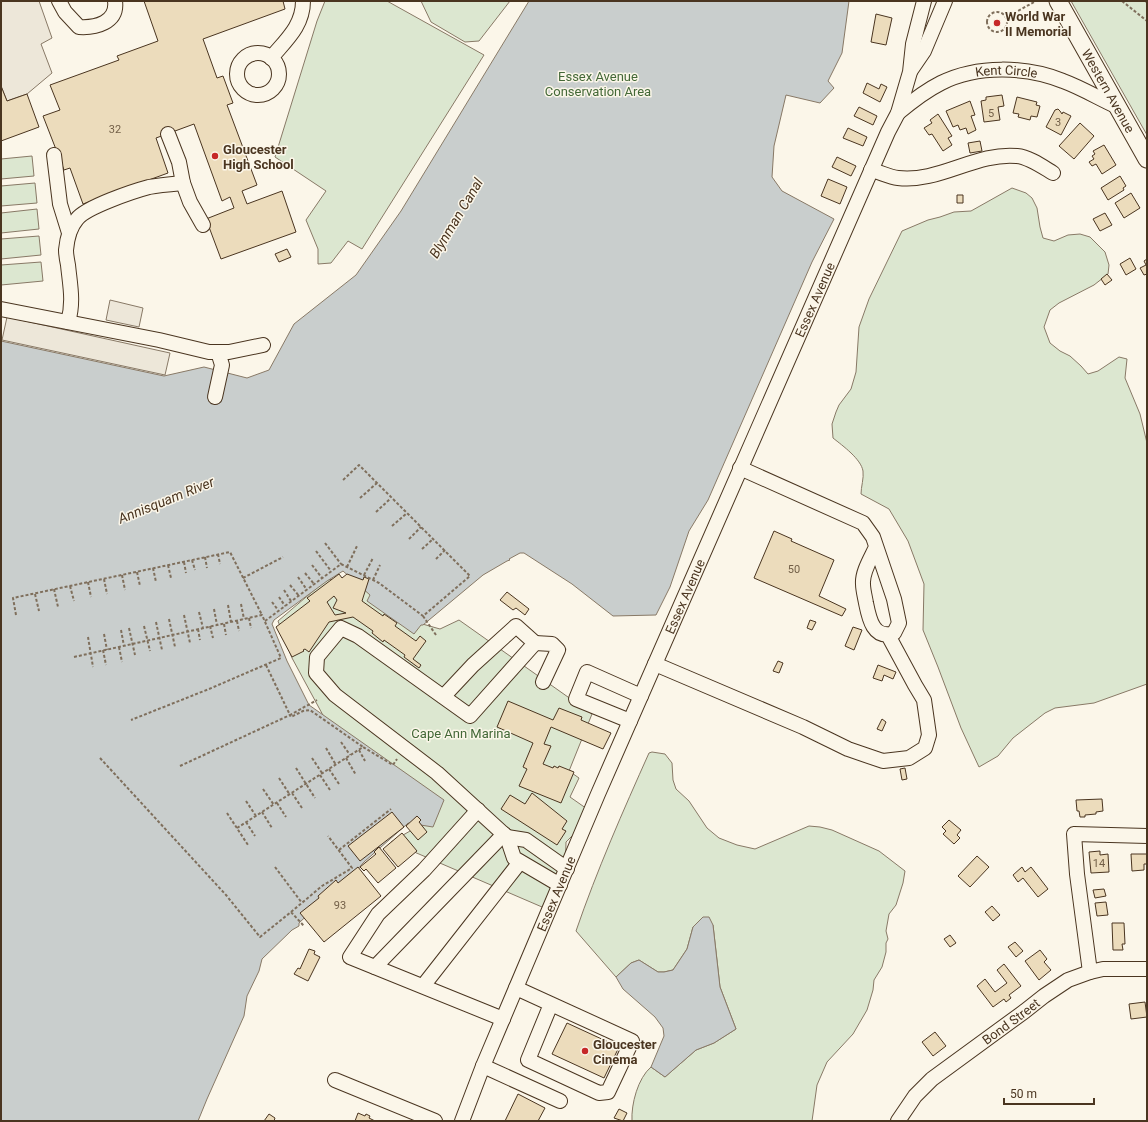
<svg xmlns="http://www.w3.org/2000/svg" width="1148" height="1122" font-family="Roboto,sans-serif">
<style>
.green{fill:#dce7d0;stroke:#887966}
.parking{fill:#ede7d9;stroke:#887966}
.water{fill:#c9cecd;stroke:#887966}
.building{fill:#ecdcbc;stroke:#4a3520;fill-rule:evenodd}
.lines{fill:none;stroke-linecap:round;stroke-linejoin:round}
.minor-casing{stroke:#4a3520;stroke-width:16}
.major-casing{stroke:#4a3520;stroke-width:19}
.path{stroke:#7f6f5c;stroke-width:2;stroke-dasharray:3 2;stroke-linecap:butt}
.minor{stroke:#fbf6e9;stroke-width:14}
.major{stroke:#fbf6e9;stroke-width:17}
.poi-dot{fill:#c62828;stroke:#fbf6e9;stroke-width:1.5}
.labels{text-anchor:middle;stroke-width:3;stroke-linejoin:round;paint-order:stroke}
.number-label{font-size:11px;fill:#725f47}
.poi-label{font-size:13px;font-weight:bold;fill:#4a3520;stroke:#fbf6e9;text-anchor:start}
.street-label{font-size:13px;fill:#4a3520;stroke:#fbf6e9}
.park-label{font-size:13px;fill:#436837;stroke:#fbf6e9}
.water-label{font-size:14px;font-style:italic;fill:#4a3520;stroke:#fbf6e9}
</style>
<rect width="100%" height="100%" fill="#fbf6e9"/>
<path class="green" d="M325,1H387L484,55L362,249L348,241L331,263L318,264V249L306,220L326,191L275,157L317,21Z
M421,1H510L479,41L465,42L431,22Z
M1071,1H1145L1147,4V135Z
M32,156L34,176L1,179V159Z
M35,183L37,203L1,206V186Z
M1012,188L1026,193L1032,198L1037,208L1040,227L1043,238L1054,241L1068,235L1080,234L1090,237L1105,252L1109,265L1108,274L1094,285L1059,303L1050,310L1044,327L1050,343L1060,351L1070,356L1081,366L1088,374L1098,371L1119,357L1127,359L1125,378L1140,414L1147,443V684L1094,703L1055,708L1045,713L1013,738L998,756L979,767L961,728L938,667L923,630L924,584L908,541L889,509L861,494C861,487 864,478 863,471C861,459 843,446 833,438L832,424L836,412L839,405L851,389L856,372L859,327L869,299L902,231L928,220L940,217L954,212L971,211Z
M37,209L39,229L1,233V213Z
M39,236L41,255L1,259V239Z
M41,262L43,281L1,285V265Z
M370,575L405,619L440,629L459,620L592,714L569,771L579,778L570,797L590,811L583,825L566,842L565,876L549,910L391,842L417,827L344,754L292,658L278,621L326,580Z
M652,752L665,754L672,763L673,780L676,789L689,801L707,828L719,838L737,845L755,849L809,826L820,827L832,830L879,851L905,871L903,883L896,905L889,914L886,931L888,939L886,943V952L882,967L874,980L873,990L867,1010L853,1034L827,1062L817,1085L812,1121H632C631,1104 638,1078 651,1067L665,1077L696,1050L714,1043L736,1029L720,987L713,925L693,927L687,949L673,970L664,972H658L639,960L631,963L616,977L576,931C597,870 623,811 649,753Z"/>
<path class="parking" d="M1,1H39L52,38L41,44L52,73L27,94L7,101L1,86Z
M110,300L143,308L139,327L106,320Z
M7,317L170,353L165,375L2,340Z"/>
<path class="water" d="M529,1H849L842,53L828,81L834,88L820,103L786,95L774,146L772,177L782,191L834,219L812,262L708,500L689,531L670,587L656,615L613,616L572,584L524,553H520L509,559L510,560L507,561L483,575L423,625H421L414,634L367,601L370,595L343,571L327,581L274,620L272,624L287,661L309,705L444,800L433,827L408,823L406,825L364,862L324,907L319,904L299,923V926L292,930L262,959L259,971L247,996L244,1016L207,1099L198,1121H1V341L164,376L204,367L247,378L269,370L294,324L356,275L401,211Z
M703,917H709L713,925L720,987L736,1029L714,1043L696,1050L665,1077L651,1067L664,1036L663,1028L655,1017L623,989L616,977L631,963L639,960L658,972H664L673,970L687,949L693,927Z"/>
<path class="building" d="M144,1H283L285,9L203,39L217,78L223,76L233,103L227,105L257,185L242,191L247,204L282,191L296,232L221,259L206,219L234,208L230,197L222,201L194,124L156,138L168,173L83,204L70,168L64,170L43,116L60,110L50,85L119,60L117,56L158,41Z
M876,14L892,18L886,45L871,42Z
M867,83L879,89L881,84L887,87L880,102L863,93Z
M1,86L7,101L27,94L39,127L1,141Z
M1002,95L1004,106L998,107L1000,120L984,122L981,101L986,100V97Z
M1017,97L1037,102L1036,105L1040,106L1037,117L1031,116L1030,120L1018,117L1019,114L1013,113Z
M970,101L975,115L971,116L976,130L968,134L966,128L960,130L958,125L953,127L946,111Z
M859,107L877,116L873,125L854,116Z
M1058,109L1060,111L1062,114L1063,112L1071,116L1061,135L1046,127L1055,110Z
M938,114L952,136L948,138L952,145L943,151L932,134L929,135L924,128L932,123L930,120Z
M1080,123L1094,136L1074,159L1059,146Z
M848,128L867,137L863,146L843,138Z
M980,141L982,151L970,153L968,143Z
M1104,145L1116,165L1102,174L1096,164L1092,166L1089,162L1094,159L1092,156L1095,154L1093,151Z
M837,157L856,166L851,176L832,167Z
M1120,176L1126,186L1123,188L1124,190L1108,200L1101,188Z
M828,179L847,187L840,204L821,196Z
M1131,193L1140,208L1124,218L1115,203Z
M957,195H963V203H957Z
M1105,213L1112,225L1100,231L1093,219Z
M287,249L291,257L279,262L275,254Z
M1130,258L1136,269L1126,275L1120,264Z
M1147,259V274L1144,275L1140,268L1146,265L1144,261Z
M1107,274L1112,280L1105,285L1101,279Z
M774,531L792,539L791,541L834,560L819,596L846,609L842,616L754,578Z
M339,574L342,578L347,574L363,580L364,577L369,579L362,601L383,616L384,614L397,623L395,626L416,641L420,636L426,641L413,659L421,665L419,668L404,657L405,655L384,640L383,642L372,633L373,631L353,617L329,622L309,652L305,649L303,650L304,651L292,657L276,627L310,601L307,598ZM334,596L337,600L333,608L346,613L335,615L327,602Z
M507,592L529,609L525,615L516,608L513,610L500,600Z
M810,620L816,622L812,630L807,628Z
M853,627L862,630L854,650L845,646Z
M778,661L783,663L779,673L773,671Z
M878,665L896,672L893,679L884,675L882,681L873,678Z
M508,701L553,720L559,708L582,717L581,720L611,733L603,749L551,727L544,744L551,746L543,764L553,768L554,766L558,768L559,766L574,772L561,803L519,786L527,769L523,767L533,743L497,727Z
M882,719L886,722L882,731L877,729Z
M905,768L907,779L902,780L900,769Z
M532,793L567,821L562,829L566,831L557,845L501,809L510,795L525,804Z
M1102,799L1103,811L1096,812V814L1085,815V817H1080L1079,811H1077L1076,800Z
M392,812L404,827L360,861L348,846Z
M417,816L421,820L419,822L427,832L418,840L406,826Z
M949,820L961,830L957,835L960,838L954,844L943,834L946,831L942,827Z
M402,833L417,851L398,867L383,849Z
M379,847L396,868L378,883L366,869L364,871L360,867L376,854L374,852Z
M1100,851V855L1108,854L1109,872L1091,873L1089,852Z
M1131,854H1147V864H1144V870L1132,871Z
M977,856L989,867L970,887L958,876Z
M358,867L381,896L324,942L300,913L319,898L318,896L336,880L338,883Z
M1022,867L1025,872L1031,867L1048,889L1038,897L1023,878L1018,882L1013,875Z
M1104,889L1106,896L1095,898L1093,890Z
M1106,902L1108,915L1097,916L1095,903Z
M992,906L1000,915L993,921L985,912Z
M1112,923H1124L1125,944H1122L1123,950H1113Z
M950,935L956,943L950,947L944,939Z
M1015,942L1023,951L1016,957L1008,947Z
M309,949L315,951L314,954L320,957L308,981L294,974L298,968L300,969Z
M1040,950L1047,959L1044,962L1051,970L1039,980L1025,961Z
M1004,964L1021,986L1009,995L1011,998L1006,1002L1004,999L993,1007L977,986L985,979L995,992L1007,983L997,970Z
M1145,1002L1147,1017L1131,1019L1129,1004Z
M567,1023L619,1047L604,1078L552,1054Z
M935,1032L946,1046L933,1056L922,1042Z
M518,1094L545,1108L538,1121H505Z
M619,1109L627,1113L623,1121L614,1118Z
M358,1113L365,1116L366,1114L370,1116L369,1118L375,1121H355Z
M269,1114L275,1118L274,1121H264Z"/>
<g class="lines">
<g class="minor-casing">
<g id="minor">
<path d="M59,1L65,12L79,27C95,28 118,23 115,1"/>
<circle cx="258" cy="74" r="21"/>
<path d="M271,58C286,40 303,26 303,1"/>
<path d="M911,70L924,51L945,1"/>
<path id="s1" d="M898,113C911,102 925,91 941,83C977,65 1026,66 1063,81C1082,88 1100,99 1118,107"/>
<path d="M168,134L179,162L183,183L190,202L203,225"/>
<path d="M54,155L60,204L69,233"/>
<path d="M871,170C880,172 889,177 898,178C939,183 976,152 1017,156C1029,157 1043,167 1053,173"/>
<path d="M1,309L159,340L209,352H229L263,345"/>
<path d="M68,322C74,302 70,285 68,265C67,260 66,255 66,250C67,239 70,227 77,219C86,207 134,191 149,187C160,185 172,184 183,183"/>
<path d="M215,397L222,365L218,352"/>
<path d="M740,468L863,523L873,537L894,599L899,623L894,633C873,640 869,618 866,603C865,597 863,590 863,584C862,572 871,558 876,547"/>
<path d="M535,643L552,644L558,650L543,682"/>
<path d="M655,664L803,727L848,749L883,761L909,758L925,748L929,735L924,700L915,685L888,635"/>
<path d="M443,697L473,665L516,626L535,643L470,716L358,636L341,628L317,657L316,673L335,695L437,773L507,837L514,858L560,885"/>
<path d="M630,721L576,699L587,672L641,696"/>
<path d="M478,810L424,870L378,914L350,957L503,1019"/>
<path d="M507,837L526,840L567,869"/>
<path d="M375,967L504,834"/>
<path d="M1090,972L1077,874L1074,834L1147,836"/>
<path d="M423,986L520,862"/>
<path d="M516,988C555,1006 594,1024 632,1041L608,1092L599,1093L528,1060L551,1004"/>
<path d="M483,1066L560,1101"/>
<path d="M335,1080L435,1121"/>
<path id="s2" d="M462,1121L483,1066L598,794L888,132L898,113L910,72L913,44L924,1"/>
<path id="s3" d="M898,1121L915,1096L932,1079L1025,1011L1044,996L1068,980L1090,972L1103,969H1147"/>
</g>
</g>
<g class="major-casing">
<g id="major">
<path id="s4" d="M1058,1L1147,159"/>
</g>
</g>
<path class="path" d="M1122,1L1147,21
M987 22a10 10 0 1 1 20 0a10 10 0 1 1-20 0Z
M1005,18L1036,1
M360,498L377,483
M376,512L390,499
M392,526L407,513
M409,539L421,527
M325,543L341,564
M422,549L433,539
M316,551L331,571
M218,554L220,564
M205,557L207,568
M436,559L445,550
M192,560L195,570
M184,562L186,573
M168,565L171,578
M312,565L322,578
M347,567L357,546
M153,568L156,582
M137,572L140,586
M305,573L314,584
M122,575L125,590
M364,575L373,558
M298,577L307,590
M243,578L283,557
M104,579L107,594
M373,580L380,565
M88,582L91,597
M290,585L299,596
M70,586L74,601
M54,589L58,607
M284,590L291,601
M35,594L39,611
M279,597L285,606
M272,602L278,610
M241,604L244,619
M228,605L231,622
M214,609L217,625
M199,612L203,628
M16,615L13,598L230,552L262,615
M184,615L190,643
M423,616L436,635
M249,618L251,628
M169,619L175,647
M237,621L239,631
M265,621L341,564L379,583L423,616L470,576L359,465L343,480
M156,622L162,650
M224,624L226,635
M144,626L150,651
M210,626L213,638
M129,628L135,655
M198,629L200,640
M121,630L124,646
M104,634L107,650
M88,637L93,667
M119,647L122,662
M103,650L106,665
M74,657L262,615L281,658L209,689L131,720
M266,665L290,715L317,700
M341,742L350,755
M326,748L336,765
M359,750L365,761
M100,758L226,895L260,937L291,912L304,926
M312,758L322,773
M346,758L356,775
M180,766L290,715L291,717L303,711L310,710L363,747
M296,768L315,798
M329,769L339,784
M320,775L330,790
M279,778L290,795
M263,789L274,805
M292,793L302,808
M246,801L256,816
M277,803L286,817
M262,812L272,828
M227,813L248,845
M246,822L255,836
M237,828L363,747L393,765L397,759
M339,850L391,809
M275,867L302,903
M291,912L322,886L352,868L328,836"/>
<use href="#minor" class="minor"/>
<use href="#major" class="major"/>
</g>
<g class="poi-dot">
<circle cx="997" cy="23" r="4"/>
<circle cx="215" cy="156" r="4"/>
<circle cx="585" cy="1051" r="4"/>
</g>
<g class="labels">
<g class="number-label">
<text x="991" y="117">5</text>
<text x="1058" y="126">3</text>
<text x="115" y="133">32</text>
<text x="794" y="573">50</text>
<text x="1099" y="867">14</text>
<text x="340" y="909">93</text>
</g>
<g class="poi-label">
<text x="1005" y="21">World War<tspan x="1005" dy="15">II Memorial</tspan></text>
<text x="223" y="154">Gloucester<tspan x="223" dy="15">High School</tspan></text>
<text x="593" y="1049">Gloucester<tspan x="593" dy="15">Cinema</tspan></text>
</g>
<g class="street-label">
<text dy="5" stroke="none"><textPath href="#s1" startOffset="120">Kent Circle</textPath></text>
<text dy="5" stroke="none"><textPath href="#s4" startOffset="103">Western Avenue</textPath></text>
<text dy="5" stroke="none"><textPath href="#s2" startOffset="894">Essex Avenue</textPath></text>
<text dy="5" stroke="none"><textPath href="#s2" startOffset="570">Essex Avenue</textPath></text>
<text dy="5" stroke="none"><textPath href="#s2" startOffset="246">Essex Avenue</textPath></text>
<text dy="5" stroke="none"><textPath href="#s3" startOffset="152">Bond Street</textPath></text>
</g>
<g class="park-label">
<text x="598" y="81">Essex Avenue<tspan x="598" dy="15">Conservation Area</tspan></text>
<text x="461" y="738">Cape Ann Marina</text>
</g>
<g class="water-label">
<text transform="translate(456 218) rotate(-59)" y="5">Blynman Canal</text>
<text transform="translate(166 500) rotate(-22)" y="5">Annisquam River</text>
</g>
</g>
<rect width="1148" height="1122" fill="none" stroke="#4a3520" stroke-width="4"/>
<path d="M1004 1098v6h90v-6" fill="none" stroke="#4a3520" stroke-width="2"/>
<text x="1010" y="1098" font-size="12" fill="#4a3520" stroke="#fbf6e9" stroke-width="3" paint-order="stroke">50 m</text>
</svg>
